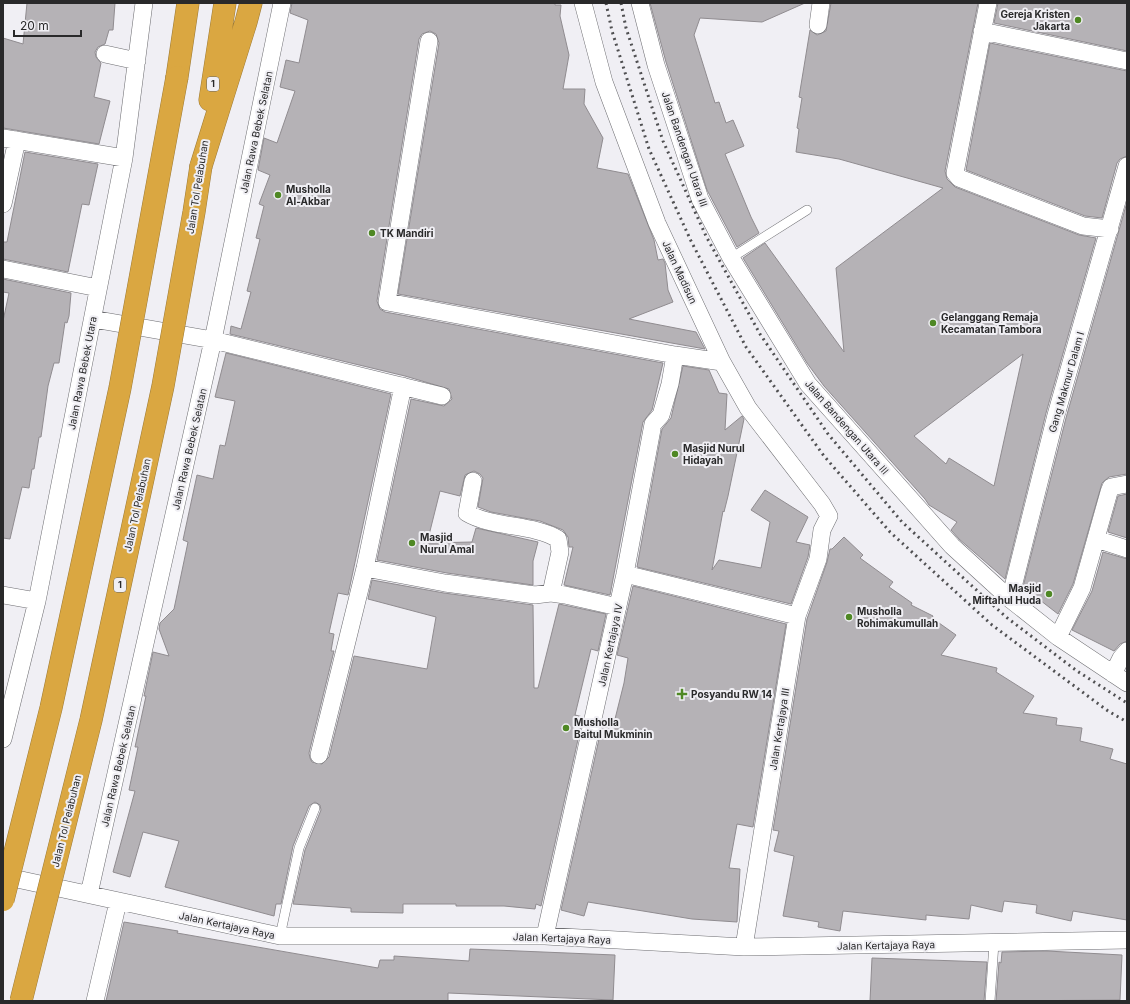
<svg xmlns="http://www.w3.org/2000/svg" width="1130" height="1004" font-family="Inter,sans-serif">
<style>
.building{fill:#b5b2b6;stroke:#908c90;fill-rule:evenodd}
.lines{fill:none;stroke-linecap:round;stroke-linejoin:round}
.lane-casing{stroke:#6e6e72;stroke-width:10}
.street-casing{stroke:#6e6e72;stroke-width:18}
.highway-casing{stroke:#9c7b39;stroke-width:23}
.lane{stroke:#fff;stroke-width:9}
.street{stroke:#fff;stroke-width:17}
.highway{stroke:#daa741;stroke-width:22}
.rail{stroke:#505052;stroke-width:3;stroke-dasharray:2 4;stroke-linecap:butt}
.highway-bridge-casing{stroke:#9c7b39;stroke-width:23;stroke-linecap:butt}
.highway-bridge{stroke:#daa741;stroke-width:22}
.poi-dot{fill:#4f8824;stroke:#f0eff4;stroke-width:1.5}
.labels{text-anchor:middle;stroke-width:4;stroke-linejoin:round;paint-order:stroke}
.shield{fill:#f0eff4;stroke:#656467;stroke-width:1}
.shield-label{font-size:9px;font-weight:bold;fill:#29292a}
.poi-label{font-size:10px;font-weight:bold;fill:#29292a;stroke:#f0eff4;text-anchor:start}
.street-label{font-size:10px;fill:#29292a;stroke:#f0eff4}
</style>
<rect width="100%" height="100%" fill="#f0eff4"/>
<path class="building" d="M27,3H115L113,30H109L105,44L98,47L95,52L96,57L101,63L94,97L110,101L99,144L3,128V38L23,44Z
M292,3H555V5H561L560,16L569,55L563,89H585L584,104L603,138L597,168L628,174L654,240L658,260L663,259L665,263L668,290L673,302L629,319L696,332L705,349L398,294L439,43L436,34L430,31L422,34L419,39L377,301L380,309L385,312L663,363L652,410L643,422L610,595L564,585L573,547H569L568,537L563,530L540,521L491,512L478,507L483,478L480,474L474,471L465,475L460,496L440,491L427,543L472,542L476,528L538,542L533,561V585L447,573L377,560L411,399L444,406L452,399L449,389L405,376L230,334L231,326L241,329L251,292L247,291L260,239L256,238L264,206L259,204L270,175L258,170L264,138L277,143L295,91L280,87L286,60L299,63L308,20L290,13Z
M650,3H805L762,22L700,18L694,35L715,103L719,102L726,123L733,120L744,146L725,154L751,217L759,233L737,247L707,190L666,62Z
M831,3H978L945,171L947,179L955,187L1079,235L1096,238L1046,413L1005,579L959,539L951,530L957,522L929,505L925,499L824,386L807,363L743,258L765,243L844,352L836,268L943,188L839,159L796,152L799,129L797,128L802,98L799,97L810,30L817,35L826,31ZM1023,354L994,486L949,458L946,464L914,436Z
M998,3H1127V51L994,23Z
M990,43L1127,71V156L1120,159L1117,163L1102,218L1085,216L966,170Z
M25,152L98,164L89,205L82,204L68,272L3,259V242H7Z
M1127,202V474L1109,477L1102,483L1073,584L1058,614L1023,587L1066,418Z
M3,279L71,293L69,316L67,323L65,322L59,363H54L48,386L41,437H39L34,469H32L29,488L22,487L10,539L3,538V321L9,293L3,292Z
M226,353L391,394L348,595L338,593L329,633L334,634L331,651H334L309,753L310,758L312,762L322,764L329,757L354,656L427,669L436,617L368,599L372,580L444,593L533,605L534,688H538L559,604L606,614L598,651L591,649L575,715L583,717L541,906L536,904L535,909L504,906H456V904H403V913L351,912V908L293,904L305,850L321,810L320,805L315,802L309,806L293,846L281,904H276L274,916L165,887L179,841L143,832L130,877L113,872L135,791L129,790L138,747H135L146,696H144L153,652L169,656L159,629L160,623L174,609L188,542L183,540L197,475L213,479L220,445L225,446L235,401L215,397Z
M683,366L709,370L719,393L727,394L725,430L742,416L744,419L728,496L724,512L723,511L712,570L719,560L761,568L770,522L751,510L765,490L808,517L796,542L810,545L808,557L791,604L637,567L662,429L671,418Z
M1127,494V538L1108,532L1118,496Z
M844,537L863,555L860,558L893,582L889,587L912,603L911,605L933,616L932,618L956,635L941,655L997,668L996,672L1034,696L1023,713L1057,718L1056,725L1082,728L1080,741L1113,749L1110,759L1127,764V920L1073,911L1071,921L1036,913L1037,905L1004,901L1002,912L971,905L969,919L926,915V920L843,911L840,931L818,927L819,922L783,916L794,856L774,851L779,831L773,830L807,619L827,562L830,549H832Z
M1103,552L1127,559V641L1120,644L1114,651L1072,630L1092,591Z
M633,586L786,624L753,827L737,824L729,868L740,869L737,922L692,919L588,902L584,916L561,910L603,721L614,723L624,683L628,658L617,655Z
M124,922L178,931L177,933L378,968L380,960H394V956L469,961L470,949L615,955L613,1000L448,993V1001H106Z
M1047,951L1122,955L1120,1000L996,1001L999,962L1001,963L1002,952Z
M872,958L987,962L984,1001H870Z"/>
<g class="lines">
<g class="lane-casing">
<path id="lane" d="M731,258L807,210
M280,936L299,848L315,808
M990,1001L994,943"/>
</g>
<g class="street-casing">
<path id="street" d="M583,3L604,82L657,223L722,362L748,408L822,504L829,516L822,530L818,559L797,616L744,947
M640,3L656,65L700,199L731,258L808,384L952,546L1010,599L1058,637L1127,683
M988,3L955,173L959,178L1083,226L1110,229
M818,25L821,3
M982,31L1127,61
M429,41L387,302L675,355L722,362
M105,54L137,61
M3,138L124,158
M3,204L17,140
M3,269L98,288
M93,319L213,340L442,396
M473,481L467,513C492,528 534,524 558,539L560,552L551,593
M1096,539L1127,549
M365,568L445,583L535,595L551,593L565,595L618,607
M625,574L797,616
M3,595L37,601
M1010,599L1056,415L1127,166
M1058,637L1082,588L1109,492L1111,487L1127,484
M1113,674L1121,658L1127,651
M3,739L37,601L124,158L144,3
M319,755L365,568L403,386
M3,876L280,936H545L744,947L1127,940
M89,894L213,340L282,3
M545,936L625,574L653,424L661,415L670,384L675,355
M95,1001L118,902"/>
</g>
<g class="highway-casing">
<path id="highway" d="M177,77L188,3
M210,100L225,3
M201,166L246,22L251,3"/>
</g>
<use href="#lane" class="lane"/>
<use href="#street" class="street"/>
<use href="#highway" class="highway"/>
<path class="rail" d="M606,3L612,31L649,149L691,241L746,347L824,456L890,532L992,625L1108,711L1127,722
M621,3L626,28L663,141L706,236L760,334L828,434L902,522L1006,617L1077,671L1127,703"/>
<g class="highway-bridge-casing">
<path id="highway-bridge" d="M3,900L51,708L120,388L177,77
M21,1001L91,720L114,613L163,386L194,212L201,166"/>
</g>
<use href="#highway-bridge" class="highway-bridge"/>
</g>
<g class="poi-dot">
<circle cx="1078" cy="20" r="4"/>
<circle cx="278" cy="195" r="4"/>
<circle cx="372" cy="233" r="4"/>
<circle cx="933" cy="323" r="4"/>
<circle cx="675" cy="454" r="4"/>
<circle cx="412" cy="543" r="4"/>
<circle cx="1049" cy="594" r="4"/>
<circle cx="849" cy="617" r="4"/>
<path d="M680 688h4v4h4v4h-4v4h-4v-4h-4v-4h4z"/>
<circle cx="566" cy="728" r="4"/>
</g>
<g class="labels">
<g class="shield">
<rect x="207" y="77" width="12" height="14" rx="3"/>
<rect x="114" y="578" width="12" height="14" rx="3"/>
</g>
<g class="shield-label">
<text x="213" y="87">1</text>
<text x="120" y="588">1</text>
</g>
<g class="poi-label">
<text x="1070" y="18" text-anchor="end">Gereja Kristen<tspan x="1070" dy="12">Jakarta</tspan></text>
<text x="286" y="193">Musholla<tspan x="286" dy="12">Al-Akbar</tspan></text>
<text x="380" y="237">TK Mandiri</text>
<text x="941" y="321">Gelanggang Remaja<tspan x="941" dy="12">Kecamatan Tambora</tspan></text>
<text x="683" y="452">Masjid Nurul<tspan x="683" dy="12">Hidayah</tspan></text>
<text x="420" y="541">Masjid<tspan x="420" dy="12">Nurul Amal</tspan></text>
<text x="1041" y="592" text-anchor="end">Masjid<tspan x="1041" dy="12">Miftahul Huda</tspan></text>
<text x="857" y="615">Musholla<tspan x="857" dy="12">Rohimakumullah</tspan></text>
<text x="691" y="698">Posyandu RW 14</text>
<text x="574" y="726">Musholla<tspan x="574" dy="12">Baitul Mukminin</tspan></text>
</g>
<g class="street-label">
<text transform="translate(256 132) rotate(-78)" y="4">Jalan Rawa Bebek Selatan</text>
<text transform="translate(685 149) rotate(71)" y="4">Jalan Bandengan Utara III</text>
<text transform="translate(197 187) rotate(-81)" y="4">Jalan Tol Pelabuhan</text>
<text transform="translate(680 272) rotate(65)" y="4">Jalan Madisun</text>
<text transform="translate(82 373) rotate(-79)" y="4">Jalan Rawa Bebek Utara</text>
<text transform="translate(1066 382) rotate(-74)" y="4">Gang Makmur Dalam I</text>
<text transform="translate(847 427) rotate(49)" y="4">Jalan Bandengan Utara III</text>
<text transform="translate(189 449) rotate(-77)" y="4">Jalan Rawa Bebek Selatan</text>
<text transform="translate(137 505) rotate(-78)" y="4">Jalan Tol Pelabuhan</text>
<text transform="translate(610 645) rotate(-78)" y="4">Jalan Kertajaya IV</text>
<text transform="translate(779 729) rotate(-81)" y="4">Jalan Kertajaya III</text>
<text transform="translate(118 766) rotate(-77)" y="4">Jalan Rawa Bebek Selatan</text>
<text transform="translate(66 821) rotate(-76)" y="4">Jalan Tol Pelabuhan</text>
<text transform="translate(227 925) rotate(12)" y="4">Jalan Kertajaya Raya</text>
<text transform="translate(562 938) rotate(2)" y="4">Jalan Kertajaya Raya</text>
<text transform="translate(886 945) rotate(-1)" y="4">Jalan Kertajaya Raya</text>
</g>
</g>
<rect width="1130" height="1004" fill="none" stroke="#29292a" stroke-width="8"/>
<path d="M14 30v6h67v-6" fill="none" stroke="#29292a" stroke-width="2"/>
<text x="20" y="30" font-size="12" fill="#29292a" stroke="#f0eff4" stroke-width="3" paint-order="stroke">20 m</text>
</svg>
